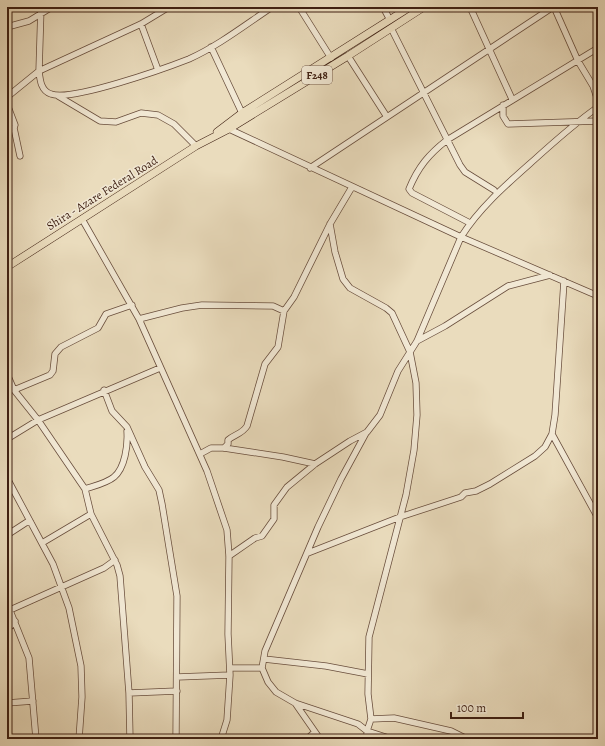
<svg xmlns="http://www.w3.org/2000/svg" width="605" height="746" font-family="Alegreya,serif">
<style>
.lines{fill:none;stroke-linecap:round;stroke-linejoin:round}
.minor-casing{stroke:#694e3d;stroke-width:7}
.major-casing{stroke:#3e1f12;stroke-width:8}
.minor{stroke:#f1e8d4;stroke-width:5.5}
.major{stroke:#eadcbd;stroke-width:7}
.labels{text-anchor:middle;stroke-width:3;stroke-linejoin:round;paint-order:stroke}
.shield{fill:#f1e8d4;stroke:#745b4c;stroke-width:1}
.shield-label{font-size:11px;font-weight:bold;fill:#3e1f12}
.street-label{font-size:12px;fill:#3e1f12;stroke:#f1e8d4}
</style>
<rect width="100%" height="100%" fill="#eadcbd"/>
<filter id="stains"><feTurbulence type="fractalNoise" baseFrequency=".005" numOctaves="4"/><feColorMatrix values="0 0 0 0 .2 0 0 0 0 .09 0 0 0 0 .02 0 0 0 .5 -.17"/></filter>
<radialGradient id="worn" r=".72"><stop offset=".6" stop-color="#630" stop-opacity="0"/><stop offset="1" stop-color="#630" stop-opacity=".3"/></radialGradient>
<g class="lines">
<g class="minor-casing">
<path id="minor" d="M169,7L141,24L39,71C40,80 41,91 51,94C71,102 166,68 189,59C218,46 245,25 272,7
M299,7L331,58
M383,7L390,20
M470,7L512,99
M554,7L578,61L593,86L598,101
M141,24L158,70
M7,27L29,21L52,7
M391,28L460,165L465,172L494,190
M211,47L242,113
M348,56L387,117
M58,96L100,121L116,122L141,113L158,115L174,124L196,146
M7,97L39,71L41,7
M7,104L15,125L14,128L20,156
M503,105V116L508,124L598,121
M229,129L461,237L598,296
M310,168L553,7
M82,219L139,319L207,471L227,530L229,556L228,634L230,675L227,720L221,739
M470,223L412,193L409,189C418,167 429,154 447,140L598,48
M330,224L335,252L343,279L350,288L386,308L392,313L410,352L416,383L417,415L414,450L406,495L369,637L368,694L371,719L367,731V739
M139,319L182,308L202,305L273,306L284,311L294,297L330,224L352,187
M417,341L445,326L508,286L550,275
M7,374L14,390L38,420L85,489L91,514L117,565L120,576L129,693L130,739
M14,390L50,375L53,371L55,354L61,347L98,328L106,314L132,305
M104,390L112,411L127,427L145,467L159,490L162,504L177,596L176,739
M552,434L598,518
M7,439L38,420L160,368
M224,448L228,444V440C235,434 242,434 247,426L265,364L278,347L284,311
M200,454L211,448H224L283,457L315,464
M7,478L53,564L69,608L81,666L82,697L79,739
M85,489C94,486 107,483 114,477C125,468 128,445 127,431
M7,535L27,522L31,523
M42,543L91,514
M308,553L400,517L461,497L465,493L476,491L490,484L535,456L545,447L552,434L555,415L564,281
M229,556L255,538L262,536L274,519V505L287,487L315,464L350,441L367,432L380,415L398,371L417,341L461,237C480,207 508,183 534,160C555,141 575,123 598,107
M7,603L29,658L36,739
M10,610L104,568L115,560
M7,630L15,621
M264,659L326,666L368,674
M230,668H262L265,651L318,527L341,479L366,433
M262,668L268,682L276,692L295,703L358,724L367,731L392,739
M177,677L230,675
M129,693L177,691
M7,703L33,701
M295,703L320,739
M371,719L394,718L451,731L467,739
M307,739L315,732"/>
</g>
<g class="major-casing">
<path id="major" d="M217,132L242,113L410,7
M7,267L196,146L229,129L348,56L424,7"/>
</g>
<use href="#minor" class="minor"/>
<use href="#major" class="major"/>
</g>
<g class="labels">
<rect class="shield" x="302" y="66" width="30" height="18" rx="3"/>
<g class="shield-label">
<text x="317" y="79">F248</text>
</g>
<g class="street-label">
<text transform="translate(102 193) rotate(-32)" y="4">Shira - Azare Federal Road</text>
</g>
</g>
<rect width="605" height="746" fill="none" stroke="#eadcbd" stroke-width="24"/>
<rect x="8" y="8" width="589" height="730" fill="none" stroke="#3e1f12" stroke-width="2"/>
<rect x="12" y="12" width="581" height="722" fill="none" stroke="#3e1f12"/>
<path d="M451 712v6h72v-6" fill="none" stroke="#3e1f12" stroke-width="2"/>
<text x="457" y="712" font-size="12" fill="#3e1f12" stroke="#f1e8d4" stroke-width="3" paint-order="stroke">100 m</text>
<rect width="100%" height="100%" filter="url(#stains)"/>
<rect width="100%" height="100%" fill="url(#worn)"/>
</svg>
